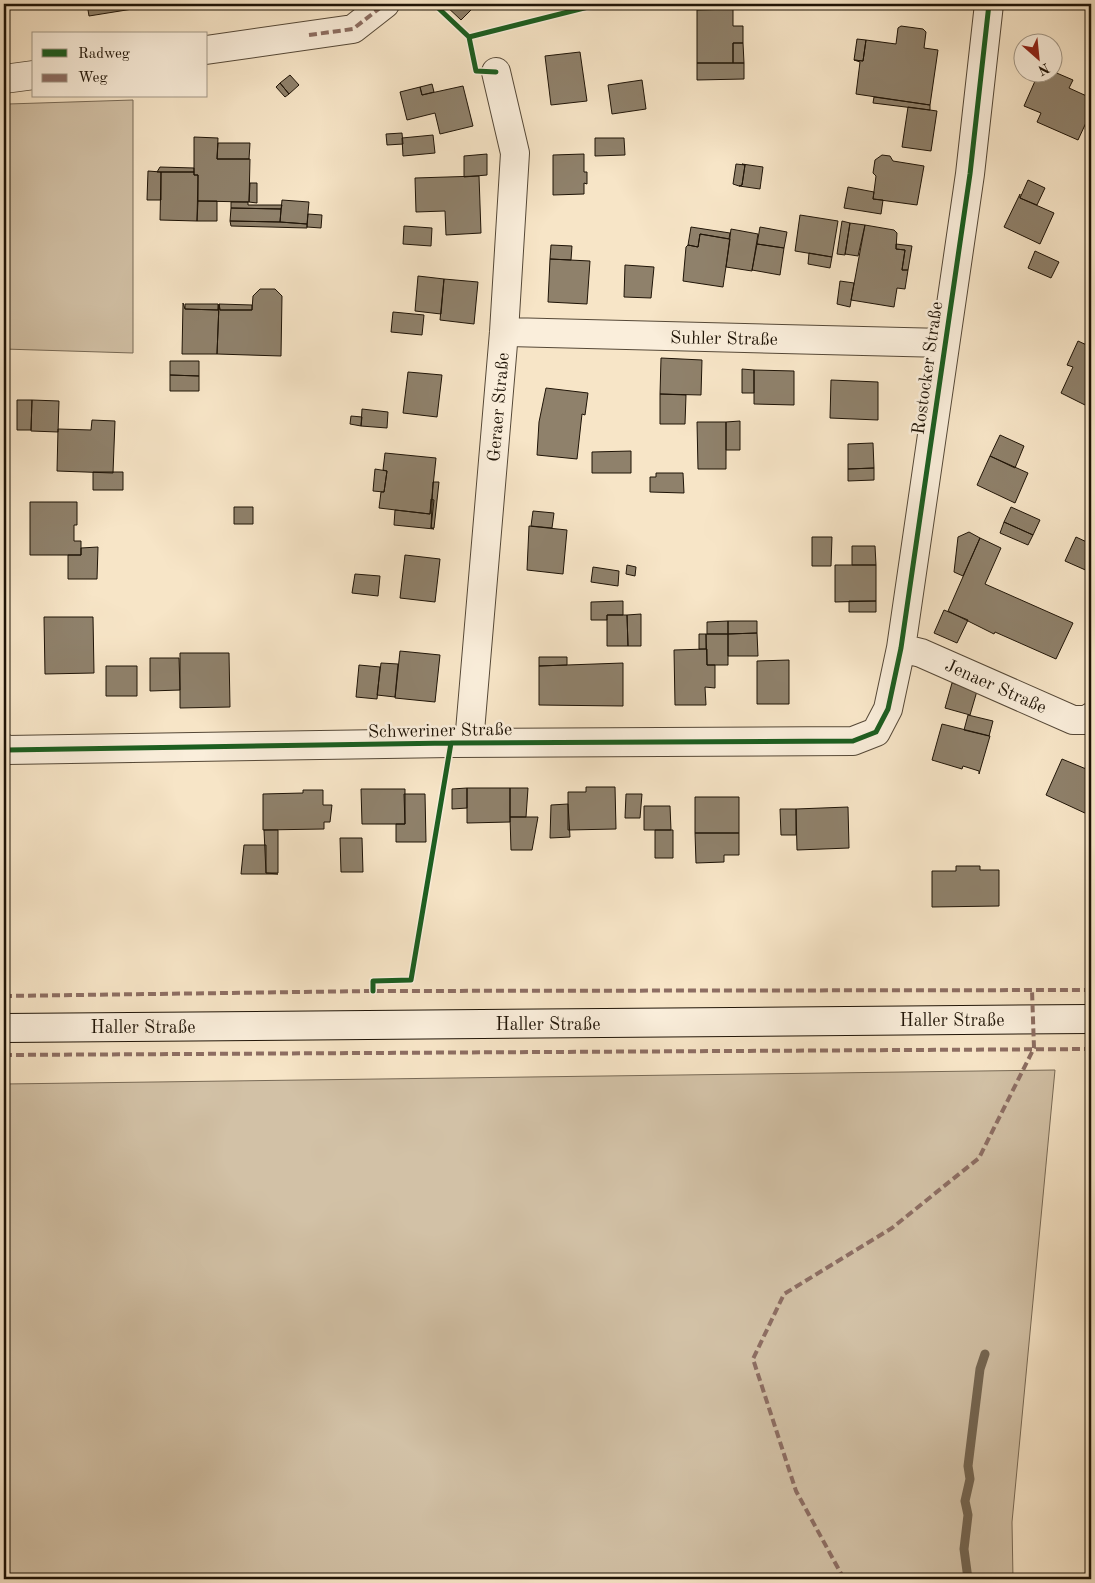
<svg xmlns="http://www.w3.org/2000/svg" width="1095" height="1583" font-family="'Old Standard TT',serif">
<style>
.green{fill:#d2c1a6;stroke:#786a56}
.lines{fill:none;stroke-linecap:round;stroke-linejoin:round}
.stream{stroke:#756753;stroke-width:9}
.building{fill:#8f816b;stroke:#1f1407}
.minor-casing{stroke:#554837;stroke-width:30}
.secondary-casing{stroke:#1f1407;stroke-width:30}
.minor{stroke:#faeedb;stroke-width:28}
.secondary{stroke:#faeedb;stroke-width:28}
.quiet{stroke:#8d6e63;stroke-width:4;stroke-dasharray:8 4;stroke-linecap:butt}
.cycleway-casing{stroke:#faeedb;stroke-width:8}
.cycleway{stroke:#1b5e20;stroke-width:5}
.labels{text-anchor:middle;stroke-width:5;stroke-linejoin:round;paint-order:stroke}
.street-label{font-size:18px;fill:#1f1407;stroke:#faeedb}
</style>
<rect width="100%" height="100%" fill="#f7e5c7"/>
<filter id="stains"><feTurbulence type="fractalNoise" baseFrequency=".004" numOctaves="4"/><feColorMatrix values="0 0 0 0 .2 0 0 0 0 .09 0 0 0 0 .02 0 0 0 .5 -.17"/></filter>
<radialGradient id="worn" r=".72"><stop offset=".6" stop-color="#630" stop-opacity="0"/><stop offset="1" stop-color="#630" stop-opacity=".3"/></radialGradient>
<path class="green" d="M133,100V353L4,349L8,104Z
M1055,1070L1012,1522L1013,1579H4V1084Z"/>
<g class="lines">
<path class="stream" d="M968,1579L964,1549L968,1515L965,1501L970,1479L968,1466L980,1369L985,1354"/>
</g>
<path class="building" d="M87,4H145V7L89,16Z
M444,4H473L474,7L461,20Z
M733,9V26H743V43H733V63H697V10Z
M901,26L923,29L926,32L924,48L938,50L930,105L856,94L860,62L854,60L863,61L866,40L896,44L898,28Z
M857,39L866,40L863,61L854,60Z
M733,43H743L744,63H733Z
M580,52L587,101L551,105L545,56Z
M697,63H744V79L697,80Z
M1052,71L1073,80L1069,88L1091,98V112L1078,140L1037,122L1041,113L1024,106L1039,72Z
M290,75L299,85L289,94L280,83Z
M642,80L646,109L612,114L608,85Z
M280,83L289,94L285,97L276,87Z
M432,84L434,92L422,95L420,87Z
M463,86L473,126L440,134L435,113L407,120L400,92L420,87L422,95Z
M874,97L930,105V110L873,103Z
M908,107L937,111L931,151L902,147Z
M402,133L403,144L387,145L386,134Z
M433,135L435,153L403,156L402,138Z
M194,137L218,138L217,159H250L249,202L198,201V175H194Z
M595,138H624L625,155L595,156Z
M218,143H250L249,159H217Z
M487,154V175L464,177V156Z
M584,154V172H587V184L584,183V194L553,195V155Z
M882,155L890,156L893,161L924,166L917,205L873,199L876,176L873,173L875,160Z
M736,164L745,165L742,185L739,186L733,184Z
M742,164L763,167L760,189L739,186L742,185L745,165Z
M160,167L194,168V172H157Z
M148,171L161,172V200H147Z
M161,172H194V175H198L197,221L160,220Z
M479,176L481,233L446,235L445,211L416,212L415,178Z
M1028,180L1045,188L1037,205L1020,198Z
M250,183H257V203L249,202Z
M848,187L874,192L873,199L883,200L881,214L844,208Z
M1020,194V198L1054,213L1040,244L1004,227Z
M282,200L309,202L307,224L280,222Z
M198,201H217V221H197Z
M231,202H248V205H282L281,209L231,208Z
M231,208L281,209L280,222L230,221Z
M308,214L322,215L321,228L307,227Z
M800,215L838,221L832,257L795,251Z
M230,221L280,222L307,224V228L231,226Z
M842,221L850,223L845,255L837,254Z
M850,223L865,225L858,256L845,254Z
M865,225L894,230L897,233L896,249L905,250L902,270H908L905,289L897,288L894,307L851,300Z
M404,226L432,228L431,246L403,244Z
M691,227L730,233L729,239L700,234L698,247L688,245Z
M760,227L787,232L784,248L757,244Z
M731,229L758,234L752,271L726,267Z
M700,234L730,239L723,287L683,281L686,247L688,245L698,247Z
M757,244L784,248L780,275L752,270Z
M896,244L912,246L908,270H902L905,250L896,249Z
M551,245L572,246L571,260L550,259Z
M1035,251L1059,262L1051,278L1028,268Z
M809,253L832,257L830,268L808,264Z
M550,259L590,261L587,304L548,302Z
M625,265L654,267L651,298L624,297Z
M418,276L444,279L441,314L415,311Z
M444,279L478,282L474,324L440,320Z
M840,281L854,283L850,307L837,304Z
M260,289H275L282,296L281,356L217,354L219,304L220,310H252L253,296Z
M183,303L185,309L218,310L219,304L217,354H182Z
M185,304H218V310L185,309Z
M219,304L252,305V310H220Z
M393,312L424,315L422,335L391,332Z
M1078,341L1091,347V396L1087,406L1061,393L1073,367L1067,365Z
M661,358L702,360L701,395L660,394Z
M170,361H199V376L170,375Z
M742,369L754,370V393H742Z
M754,370L794,371V405L754,404Z
M408,372L442,375L437,417L403,413Z
M170,375L199,376V391H170Z
M831,380L878,382V420L830,418Z
M546,388L588,393L585,415L582,414L577,459L537,455L539,422Z
M660,394L686,395L685,424H660Z
M17,400H32L31,430H17Z
M32,400L59,401L58,432L31,431Z
M362,409L388,412L387,428L361,426Z
M351,416L362,417L361,426L350,424Z
M92,420L115,421L113,473L57,471L58,429L91,430Z
M740,421V450H726V422Z
M697,422H726V469H698Z
M1000,435L1024,446L1015,468L990,456Z
M873,443L874,468L848,469V444Z
M631,451V473H592V452Z
M385,453L436,458L430,514L379,508L381,492H384L387,471L383,470Z
M990,456L1028,473L1015,503L977,485Z
M874,468V480L848,481V469Z
M375,469L387,471L384,492L373,491Z
M93,472H123V490H93Z
M656,473H683L684,493L650,492V477H656Z
M433,482H439L434,528H431Z
M431,499L434,500L431,528L434,529L394,525L395,510L430,514Z
M30,502H77V525H74V541H81V555H30Z
M234,507H253V524H234Z
M1011,507L1040,520L1033,535L1004,522Z
M533,511L554,513L552,528L531,526Z
M1004,522L1033,535L1028,545L1000,533Z
M529,526L567,530L563,574L527,570Z
M969,532L980,538L963,576L954,572L958,537Z
M812,537H832L831,566H812Z
M1076,537L1091,544L1090,572L1065,561Z
M980,538L1001,548L985,584L1073,623L1056,659L995,632L994,634L948,611Z
M852,546H875L876,565H852Z
M98,547L97,579H68V555H81V548Z
M405,555L440,559L435,602L400,598Z
M627,565L636,567L635,576L626,574Z
M835,565H876V601L835,602Z
M593,567L619,571L618,586L591,582Z
M355,574L380,576L378,596L352,593Z
M623,601V615H607V620H591V602Z
M849,601H876V612H849Z
M944,610L968,620L957,643L934,633Z
M641,614V646H628L627,615Z
M607,615H627L628,646H607Z
M44,617H93L94,673L45,674Z
M728,621H757V633L728,634Z
M728,621V634H707V622Z
M757,633L758,656H728V634Z
M699,634H706V649H699Z
M706,634H728V665H707Z
M707,649V665H715V688L705,687L706,705H675L674,650Z
M400,651L440,655L435,702L395,698Z
M180,653H229L230,707L180,708Z
M539,657H567V665L539,666Z
M150,658H179L180,690L150,691Z
M789,660V704H757V661Z
M381,663L398,664L395,697L377,695Z
M623,663V706L539,705V666Z
M359,665L380,667L377,699L356,697Z
M106,666H137V696H106Z
M952,683L977,691L970,715L945,708Z
M968,715L993,721L989,736L964,730Z
M942,724L990,736L979,774V771L963,766L962,769L932,760Z
M1062,759L1091,771V805L1087,814L1046,795Z
M586,787H615L616,829L568,830V792H586Z
M467,788H510V822L467,823Z
M467,788V808L452,809V789Z
M510,788H528L526,817H510Z
M361,789H405V824H362Z
M303,790H323V805H332L330,822H324V829L263,830V794L303,793Z
M404,794H425L426,842H396V824H405Z
M626,794H642L640,818H625Z
M695,797H739V833H695Z
M568,804L570,837L550,838L551,805Z
M644,806H670L671,830H644Z
M848,807L849,848L797,850L796,809Z
M780,809H796V835H781Z
M510,817H538L532,850H511Z
M264,830H278V873H266Z
M655,830H673V858H655Z
M695,833H739V855H724V862L696,863Z
M340,838H362L363,872H341Z
M244,845H266V873L278,874H241Z
M956,866H980V870H999V906L932,907V871H956Z"/>
<g class="lines">
<g class="minor-casing">
<path id="minor" d="M206,50L353,29L385,4
M4,79L34,75
M504,332L944,343
M901,648L921,653L1073,720H1088L1091,717
M469,743L504,332L515,153L496,72
M4,748L7,750L451,743L853,741L876,732L888,709L901,648L970,174L989,4"/>
</g>
<g class="secondary-casing">
<path id="secondary" d="M4,1028L1091,1019"/>
</g>
<use href="#minor" class="minor"/>
<use href="#secondary" class="secondary"/>
<path class="quiet" d="M309,35L353,29L385,4
M4,996L373,991L1091,990
M4,1055L1091,1049
M844,1579L796,1491L753,1359L784,1294L892,1228L979,1158L1034,1048L1032,990"/>
<g class="cycleway-casing">
<path id="cycleway" d="M434,4L469,37L476,71L496,72
M469,37L600,4
M4,748L7,750L451,743L853,741L876,732L888,709L901,648L970,174L989,4
M373,991V981L411,980L451,743"/>
</g>
<use href="#cycleway" class="cycleway"/>
</g>
<g class="labels">
<g class="street-label">
<text transform="translate(724 338) rotate(1)" y="6">Suhler Straße</text>
<text transform="translate(927 368) rotate(-82)" y="6">Rostocker Straße</text>
<text transform="translate(498 407) rotate(-85)" y="6">Geraer Straße</text>
<text transform="translate(996 686) rotate(24)" y="6">Jenaer Straße</text>
<text transform="translate(440 730) rotate(-1)" y="6">Schweriner Straße</text>
<text x="952" y="1026">Haller Straße</text>
<text x="548" y="1030">Haller Straße</text>
<text x="143" y="1033">Haller Straße</text>
</g>
</g>
<rect width="1095" height="1583" fill="none" stroke="#f7e5c7" stroke-width="20"/>
<rect x="5" y="5" width="1085" height="1573" fill="none" stroke="#1f1407" stroke-width="2.5"/>
<rect x="10" y="10" width="1075" height="1563" fill="none" stroke="#1f1407"/>
<rect x="32" y="32" width="175" height="65" fill="#faeedb" stroke="#a29786"/>
<rect x="42" y="49" width="25" height="8" fill="#1b5e20" stroke="#a29786"/>
<text x="78" y="58" font-size="15" fill="#1f1407">Radweg</text>
<rect x="42" y="74" width="25" height="8" fill="#8d6e63" stroke="#a29786"/>
<text x="78" y="82" font-size="15" fill="#1f1407">Weg</text>
<g transform="translate(1038 58) rotate(153)"><circle r="24" fill="#faeedb" stroke="#a29786"/>
<path d="M0-4L9 19L0 12L-9 19Z" fill="#8f2418"/>
<text y="-8" font-size="14" font-weight="bold" text-anchor="middle" fill="#1f1407">N</text>
</g>
<rect width="100%" height="100%" filter="url(#stains)"/>
<rect width="100%" height="100%" fill="url(#worn)"/>
</svg>
